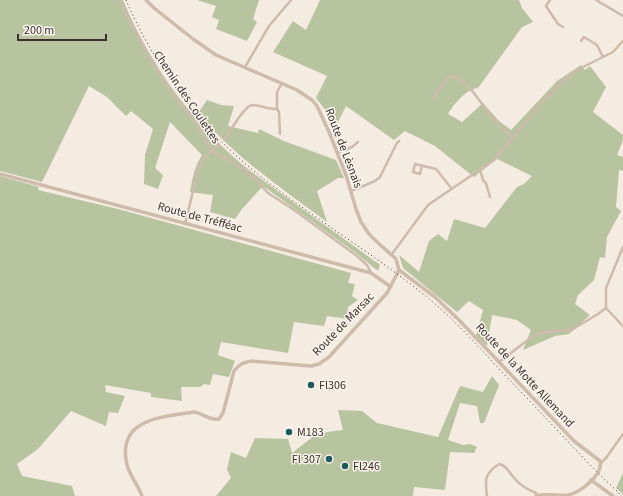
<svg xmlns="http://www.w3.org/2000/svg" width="623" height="496" font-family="'Source Sans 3',sans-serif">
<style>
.green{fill:#b8c4a0}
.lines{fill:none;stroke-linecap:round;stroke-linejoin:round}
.minor{stroke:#cdbbac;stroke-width:2.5}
.tertiary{stroke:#cdbbac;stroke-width:3.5}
.rail{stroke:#3b302b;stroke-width:1;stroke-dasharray:1 3;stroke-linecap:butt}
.poi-dot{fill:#1f5a5e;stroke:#fbf5ee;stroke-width:1.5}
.labels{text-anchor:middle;stroke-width:3;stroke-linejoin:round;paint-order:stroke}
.street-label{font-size:12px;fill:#3b302b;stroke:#fbf5ee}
.poi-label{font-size:12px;fill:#3b302b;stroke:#fbf5ee;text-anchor:start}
</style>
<rect width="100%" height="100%" fill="#f4ebe1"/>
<path class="green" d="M0,0H123C150,65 194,126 249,170L380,265L378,271L356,253L263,186L242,209L235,219L210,212L213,195L190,192C192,179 195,166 202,155L170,122L155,168L163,175L158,189L144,184L145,155L153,129L131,111L126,116L107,97L89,86L42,182L0,171Z
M197,0H259L253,19L257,22L247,41L216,29L219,20L212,17L216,6Z
M320,0H519L522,8L533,22L522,27L478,88C466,89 454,104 448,114L462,122L483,103L499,121L511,130L557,81L581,65L585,70L590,66L606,87L593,112L623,135V140L617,155L623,157V171L619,170L616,207L621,211L607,237L605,258L600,257L594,280L578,295L575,304L590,315L569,334L555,336L523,350L531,330L517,320L492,315L487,346L476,336L483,310L469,301L457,312L403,268L399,255L419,272L429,241L438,234L447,241L454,219L485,228L517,187L524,184L532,176L497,159L474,177L435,146L405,131L394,140L346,106L333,132L326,111L316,98L327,76L273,52L293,21L306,30Z
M207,100L221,105L234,106L228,126L258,133L259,129L284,141L336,160L344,178H338L317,191L327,222C281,188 235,157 198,113Z
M0,176L39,187L38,190L118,209L351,273L348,283L355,284L352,296L358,300L348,307L347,319L327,316L324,326L294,322L288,353L221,342L218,355L235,361L229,377L213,374L210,385L204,384L200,387H181L182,401L151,397V393L105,385L106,392L125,396L118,413L109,412L106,426L71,411L38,449L17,464L22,476L72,486L75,496H0Z
M492,376L499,385L484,423H480L477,406L460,403L448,440L463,445L470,444L477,447L474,453L450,452L445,490L414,487L413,496H216L231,478L227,469L231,452L246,458L255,438L288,439L292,453L314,436L327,432L343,430L338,410L362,411L377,423L438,437L460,386L483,392Z
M623,473V494L616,488Z"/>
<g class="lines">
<path class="minor" d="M120,0L127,16L152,62L175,97L198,126L212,151L238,165L255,179L268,193L294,210L357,256L367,265L371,273
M550,0L546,6L558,24L563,27
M596,0L623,16
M581,41L584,37L597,45L603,57
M245,67L269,26L291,0
M432,99L448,78L452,76C470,81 479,102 491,116C497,124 505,130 512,136
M277,109L279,112L280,134
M224,139C231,131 244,106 252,105C260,105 268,109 277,109V92L282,83
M337,153L352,147L358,142
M422,166L420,174L413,172L415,164L436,169L452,189
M480,170L483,180L486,183L490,197
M351,191L375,181L380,177L397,143L399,141
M185,224L199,167L203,159L219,144
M392,254L428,205L494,160L540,104L573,72L613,52L623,41
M606,308L623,326
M499,362L529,339L540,333L573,329L598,314L606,308V288L623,247
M601,463L606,458L623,434
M487,496C485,479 484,474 499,464C507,465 511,476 517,481C522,487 529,490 536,493L537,496"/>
<path class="tertiary" d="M0,174L371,273L391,287
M399,270L435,297L459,320L574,441L600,461C604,475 579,493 568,495C557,496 547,493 536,496
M591,480L613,496
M142,496C138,485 130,476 127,465C116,418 163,417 194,412C203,413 209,421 219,419L223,413L234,371C239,364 244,362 252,361L311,366L319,364L329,357L387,293L399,270L396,259L376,241L369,234L361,222L356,209L346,175L329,132L317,106L312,100L297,90L216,55L193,39L154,8L146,0"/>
<path class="rail" d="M126,0C155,67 199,126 255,172C311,217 373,253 428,298C454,319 477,345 500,370C533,404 565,439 598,473L622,496"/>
</g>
<g class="poi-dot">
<circle cx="311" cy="385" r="4"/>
<circle cx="289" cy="432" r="4"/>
<circle cx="329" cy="459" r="4"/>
<circle cx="345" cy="466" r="4"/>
</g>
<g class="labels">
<g class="street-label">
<text transform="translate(187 97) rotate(56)" y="4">Chemin des Coulettes</text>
<text transform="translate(344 148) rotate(69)" y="4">Route de Lèsnais</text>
<text transform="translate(200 217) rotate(15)" y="4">Route de Tréfféac</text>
<text transform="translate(343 324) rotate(-46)" y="4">Route de Marsac</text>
<text transform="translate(525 375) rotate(47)" y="4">Route de la Motte Allemand</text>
</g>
<g class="poi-label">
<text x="319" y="389">Fl306</text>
<text x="297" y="436">M183</text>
<text x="321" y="463" text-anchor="end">Fl 307</text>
<text x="353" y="470">Fl246</text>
</g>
</g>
<path d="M18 34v6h88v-6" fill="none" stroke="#3b302b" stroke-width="2"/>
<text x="24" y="34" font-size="12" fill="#3b302b" stroke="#fbf5ee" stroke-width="3" paint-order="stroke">200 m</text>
</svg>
